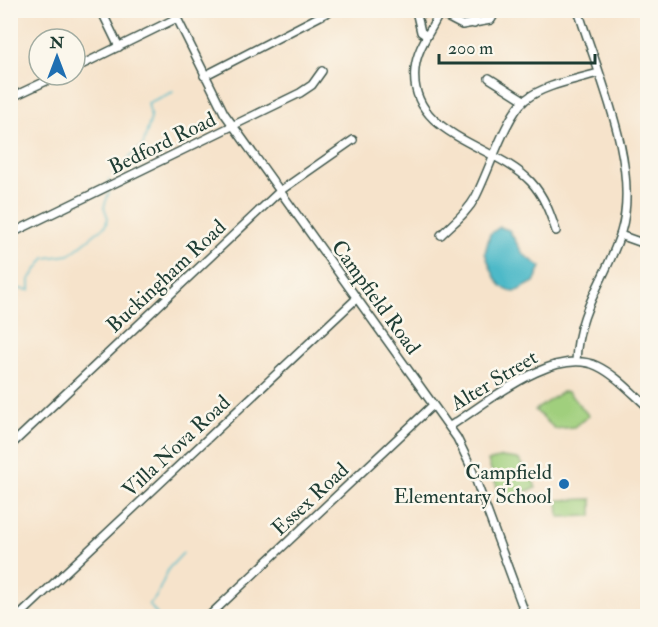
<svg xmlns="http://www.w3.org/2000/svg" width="658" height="627" font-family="'IM FELL Double Pica',serif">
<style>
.green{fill:#a0cf7d;stroke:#608658;stroke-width:1.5}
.water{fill:#4db9c8;stroke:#367b7e;stroke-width:1.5}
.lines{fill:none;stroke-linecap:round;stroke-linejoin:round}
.stream{stroke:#4db9c8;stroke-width:1.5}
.minor-casing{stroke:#3f564b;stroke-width:10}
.minor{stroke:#fff;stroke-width:7}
.poi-dot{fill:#1f6fb2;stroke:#fbf7ec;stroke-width:2}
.labels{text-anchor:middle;stroke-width:5;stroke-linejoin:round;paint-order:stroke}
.street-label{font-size:21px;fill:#1f3d34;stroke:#fbf7ec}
.poi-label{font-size:21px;fill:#1f3d34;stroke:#fbf7ec;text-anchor:end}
</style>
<rect width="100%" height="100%" fill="#fbf7ec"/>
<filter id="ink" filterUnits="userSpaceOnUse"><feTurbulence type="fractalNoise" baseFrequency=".0167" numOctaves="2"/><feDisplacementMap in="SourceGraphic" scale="12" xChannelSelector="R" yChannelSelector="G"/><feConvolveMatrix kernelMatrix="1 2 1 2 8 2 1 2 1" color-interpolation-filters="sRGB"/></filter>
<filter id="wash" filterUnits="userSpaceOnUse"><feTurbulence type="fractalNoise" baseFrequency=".008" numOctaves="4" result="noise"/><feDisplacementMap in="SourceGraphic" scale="24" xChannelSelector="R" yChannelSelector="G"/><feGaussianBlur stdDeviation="1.35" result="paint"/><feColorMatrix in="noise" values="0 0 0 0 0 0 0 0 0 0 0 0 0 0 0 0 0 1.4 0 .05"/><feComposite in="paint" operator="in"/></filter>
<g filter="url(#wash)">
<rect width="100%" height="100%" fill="#f6e3cb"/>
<path class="green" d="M562,392H568L589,416L574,427L555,429L535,410Z
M502,457L518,459L531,475L536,488L506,498L500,496L488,461Z
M592,499V516L559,517L558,500Z"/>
<path class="water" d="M500,227L509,230L523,254L541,267L534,282L515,292C496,291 491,268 485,253L490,234Z"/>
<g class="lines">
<path class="stream" d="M112,174L143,145L151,118L148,103L173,92
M108,182L109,179
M10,288L30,290V279L45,258L69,255L105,226L108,218L104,207L109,192
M158,616L149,604L156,597L169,568L183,553"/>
</g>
</g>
<g filter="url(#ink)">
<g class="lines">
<g class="minor-casing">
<path id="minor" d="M101,10L119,47
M173,10L224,113L457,438L471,467L526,616
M433,10L462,25L491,20L497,10
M441,10C432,30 417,47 415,69C408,136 496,144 531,182C544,196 550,213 556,231
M471,10L474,24
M427,36L421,32L417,15L432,10
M75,68L177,18
M204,76L332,10
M489,78L524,100
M10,98L59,75
M10,234L300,93L312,85L322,71
M441,235C453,223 467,213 475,198C488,174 506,115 525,100C543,85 575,80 598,73
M620,235L648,245
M576,361C578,308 606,280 621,232C641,166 598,75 578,10
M450,426C487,403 553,346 597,366C616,375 632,393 648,407
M10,446L280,191L353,140
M19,616L356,299
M209,616L433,405"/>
</g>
<use href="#minor" class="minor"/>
</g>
</g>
<circle class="poi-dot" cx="564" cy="484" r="6"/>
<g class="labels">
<g class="street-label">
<text transform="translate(162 143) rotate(-26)" y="7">Bedford Road</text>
<text transform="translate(166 276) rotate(-43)" y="7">Buckingham Road</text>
<text transform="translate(376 297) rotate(54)" y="7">Campfield Road</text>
<text transform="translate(494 380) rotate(-31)" y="7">Alter Street</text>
<text transform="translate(176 446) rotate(-43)" y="7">Villa Nova Road</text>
<text transform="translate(310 499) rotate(-43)" y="7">Essex Road</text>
</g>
<g class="poi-label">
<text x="552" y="479">Campfield<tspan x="552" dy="24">Elementary School</tspan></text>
</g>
</g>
<rect width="658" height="627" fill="none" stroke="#fbf7ec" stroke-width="36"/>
<g transform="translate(57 57)"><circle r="28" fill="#fbf7ec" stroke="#a3ada2" stroke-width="1.5"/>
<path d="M0-4.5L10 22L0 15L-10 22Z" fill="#1f6fb2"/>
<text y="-9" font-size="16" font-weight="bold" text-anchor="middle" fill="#1f3d34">N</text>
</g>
<path d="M439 54v9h156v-9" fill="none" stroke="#1f3d34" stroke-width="3"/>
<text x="448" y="54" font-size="18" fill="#1f3d34" stroke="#fbf7ec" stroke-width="4.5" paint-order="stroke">200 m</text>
</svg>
